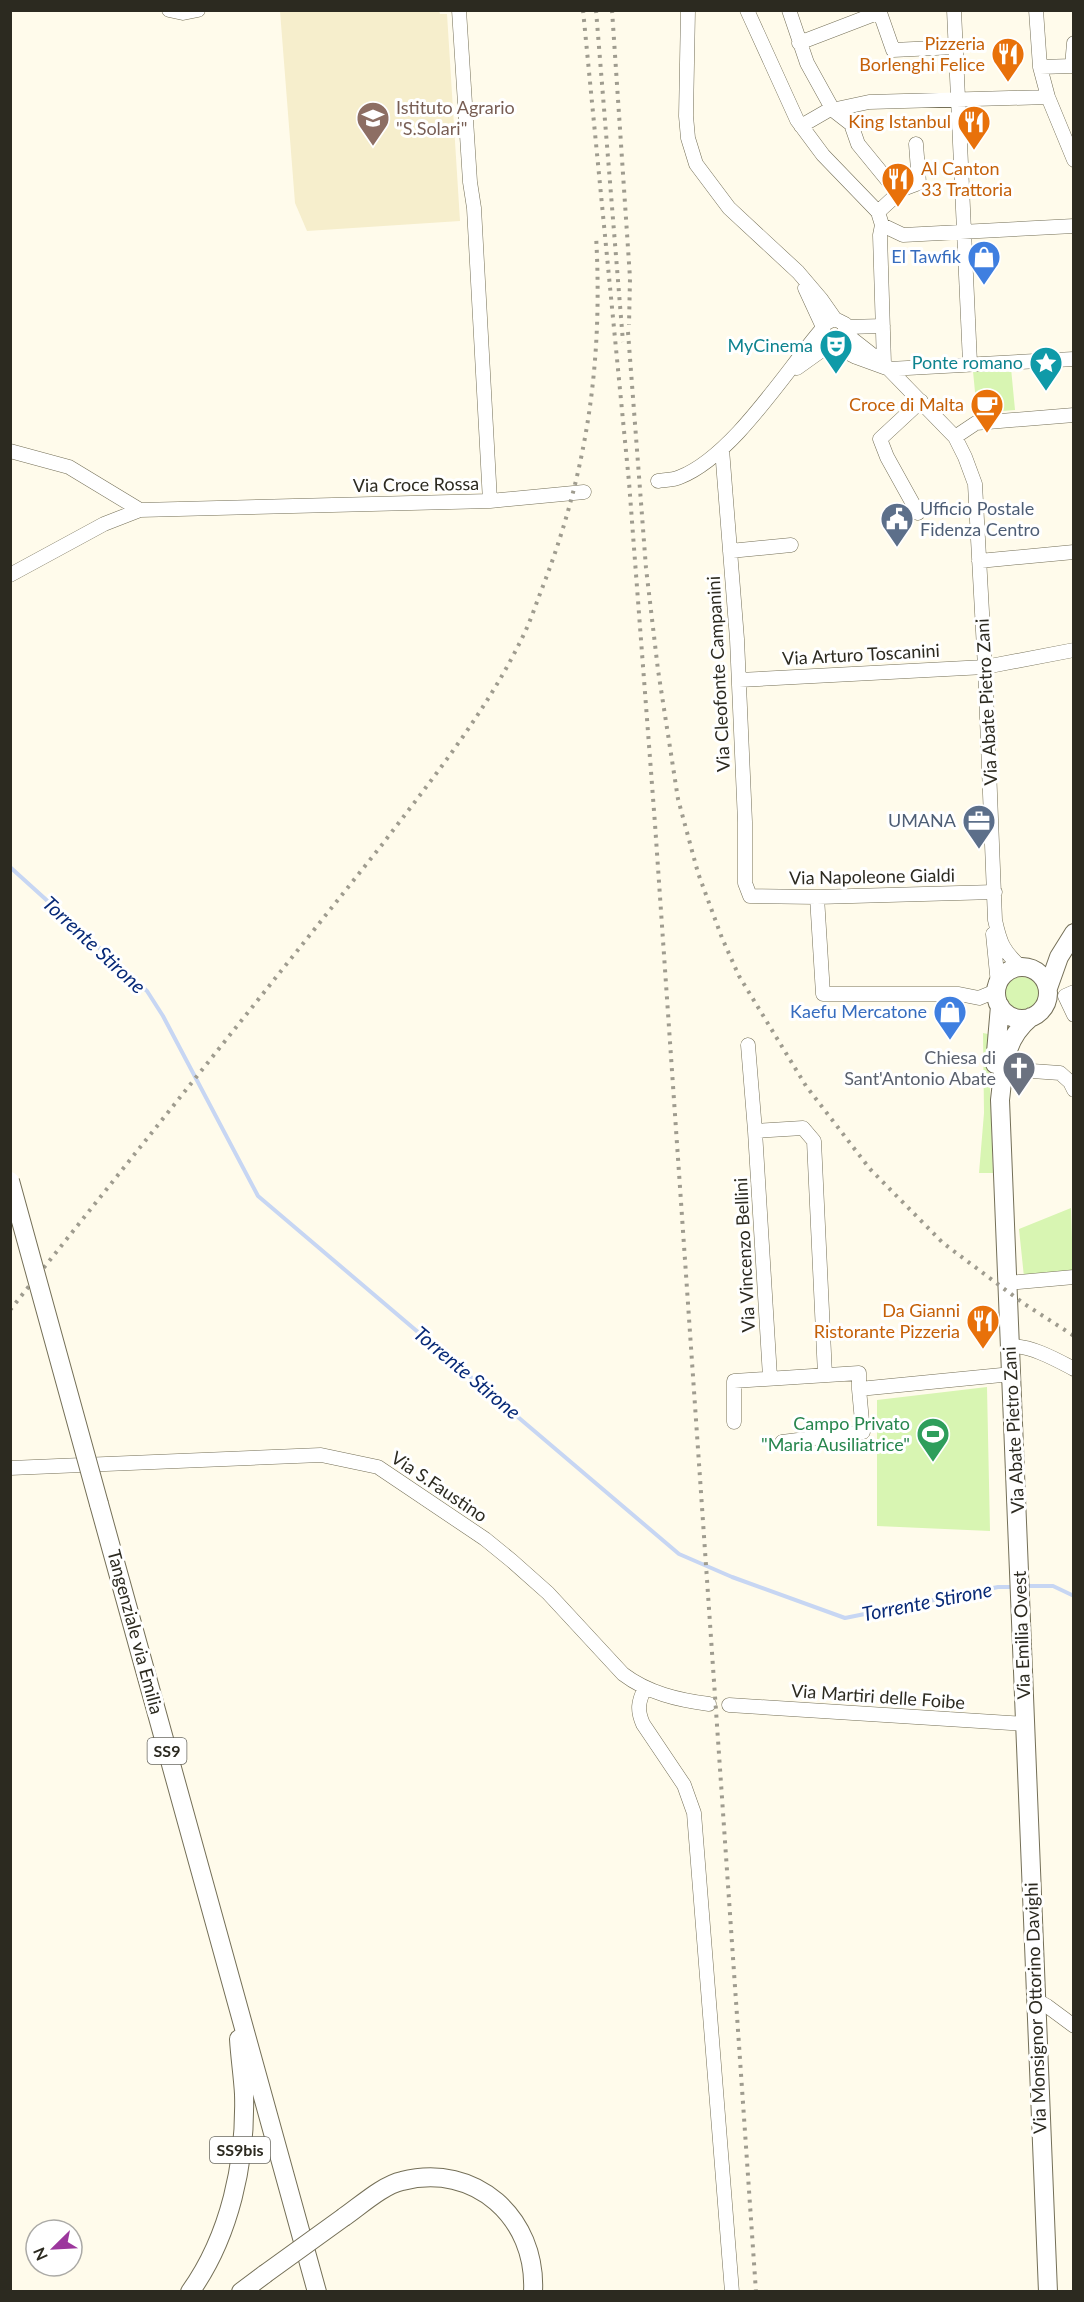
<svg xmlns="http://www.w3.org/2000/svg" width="1084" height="2302" font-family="Lato,sans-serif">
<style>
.built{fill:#f6eecc}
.green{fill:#d8f5b2}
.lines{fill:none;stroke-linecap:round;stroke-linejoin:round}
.stream{stroke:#c7d6f3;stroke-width:4}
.minor-casing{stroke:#746f57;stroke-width:15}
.major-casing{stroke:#746f57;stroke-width:20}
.minor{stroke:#fff;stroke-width:14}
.major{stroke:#fff;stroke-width:18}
.rail{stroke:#9f9c8f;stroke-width:4;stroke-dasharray:3 6;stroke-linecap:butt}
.major-bridge-casing{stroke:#746f57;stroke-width:20;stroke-linecap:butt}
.major-bridge{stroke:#fff;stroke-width:18}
.labels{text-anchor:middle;stroke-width:6;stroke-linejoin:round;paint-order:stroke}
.shield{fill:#fff;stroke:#6b6a63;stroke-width:1.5}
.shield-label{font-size:16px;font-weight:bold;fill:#2c2a20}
.food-label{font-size:18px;fill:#c56008;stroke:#fff;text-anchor:end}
.education-label{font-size:18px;fill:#785e54;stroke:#fff;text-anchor:start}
.shop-label{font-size:18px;fill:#366cbe;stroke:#fff;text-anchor:end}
.culture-label{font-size:18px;fill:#0d838f;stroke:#fff;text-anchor:end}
.street-label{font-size:18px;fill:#2c2a20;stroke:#fff}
.service-label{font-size:18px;fill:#4e5e75;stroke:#fff;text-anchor:start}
.worship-label{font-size:18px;fill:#5b616d;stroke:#fff;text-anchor:end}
.leisure-label{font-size:18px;fill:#27864d;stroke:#fff;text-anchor:end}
.water-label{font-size:20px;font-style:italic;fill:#082a77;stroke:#fff}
</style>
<rect width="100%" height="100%" fill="#fffbeb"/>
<path class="built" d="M439,10L440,14H447L460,221L307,231L295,203L280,11Z"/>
<path class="green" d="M1011,368L1015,410L977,413L973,371Z
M1005 994a17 17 0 1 1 34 0a17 17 0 1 1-34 0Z
M983,1033L993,1035L989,1062L993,1173H979L984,1113Z
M1071,1208L1073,1271L1024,1277L1019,1229Z
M987,1387L990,1531L877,1526V1400Z"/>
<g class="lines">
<path class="stream" d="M10,867L147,991L163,1016L258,1196L679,1554L732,1577L845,1618L998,1587H1015
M1026,1586H1053L1074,1596"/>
<g class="minor-casing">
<path id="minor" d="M169,10L183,13L198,10
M688,10L686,116L688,138L696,164L729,208L798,272L821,299L835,319L845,324V338L834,344
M747,10L797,120L823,155L878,212L882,225L880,235L884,364
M789,10L807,63L833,110L851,124L858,144L898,193
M879,10L893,50L956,47
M954,10L970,363
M1036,10L1040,67L1048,97L1074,160
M799,43L880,12
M1040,67L1072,66L1074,43
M801,126L827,111L869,102L1048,97
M878,212L903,189L919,183L916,144
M882,225L903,235L1074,226
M805,288L823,327
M835,319L824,324L823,335L829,343L856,357L889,369L1074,359
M846,327L883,326
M847,335L884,364L955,437L965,457L975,484L985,667L995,920C1000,943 1003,951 1021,967
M797,368L832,343
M955,437L976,423L1074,415
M722,449L737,639L745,822V883L750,896L817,897L995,892
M10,451L69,467L140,510
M658,481C665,480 674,480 680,477C733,456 785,372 822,329
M490,501L584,492
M918,513L887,457L880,439L921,401
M730,551L791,545
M979,561L1074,552
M10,575L104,524L140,510L490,501L474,208L470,182L459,10
M739,680L985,667L1074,650
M817,897L823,994H959L979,998L996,991
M993,934L998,984
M1074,992L1065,996L1074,1015
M748,1045L755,1131L770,1377
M1018,1070L1060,1073L1070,1082L1074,1090
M755,1131L803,1128L814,1141L825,1375
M1008,1283L1074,1277
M1010,1346C1032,1346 1055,1359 1074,1369
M734,1422V1381L859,1373V1389L1012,1374
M782,1442L863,1432L859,1389
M10,1468L321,1455L378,1467L485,1539L512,1561L548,1593L623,1674C648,1693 678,1700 709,1704
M645,1688C638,1702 637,1710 643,1724L684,1785L694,1813L732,2292
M729,1705L1025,1724
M1036,2000L1047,2006L1074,2026"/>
</g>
<g class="major-casing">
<path id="major" d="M996 993a26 26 0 1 1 52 0a26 26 0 1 1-52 0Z
M1048,988L1059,957L1074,933
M1031,1017C1003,1040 1004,1067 1000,1100L1048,2292
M995,1064L1000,1006
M99,1504L317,2292
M344,2217C360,2206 383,2185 402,2181C475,2162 537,2218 533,2292
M190,2292C230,2236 246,2162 244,2094C243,2076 240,2057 239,2039
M241,2292L265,2274"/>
</g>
<use href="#minor" class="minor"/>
<use href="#major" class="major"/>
<path class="rail" d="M583,10L629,482L655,824L756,2292
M596,10L623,342
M612,10L630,278L629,325
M628,332L646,568L658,670L678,799L698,873L722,938L739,976L806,1086L870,1169L943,1243L1023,1303L1074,1336
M10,1310L381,846C433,778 488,710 525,632C532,617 537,601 543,586C588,469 603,359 596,235"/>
<g class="major-bridge-casing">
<path id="major-bridge" d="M10,1181L99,1504
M265,2274L344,2217"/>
</g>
<use href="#major-bridge" class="major-bridge"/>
</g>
<defs>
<g id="restaurant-pin" transform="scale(1.725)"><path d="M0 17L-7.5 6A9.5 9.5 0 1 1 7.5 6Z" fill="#e8710a" stroke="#fff"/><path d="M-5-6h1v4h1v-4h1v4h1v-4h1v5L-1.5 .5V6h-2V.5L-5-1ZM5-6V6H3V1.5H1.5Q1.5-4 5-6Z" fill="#fff"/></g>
<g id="school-pin" transform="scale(1.725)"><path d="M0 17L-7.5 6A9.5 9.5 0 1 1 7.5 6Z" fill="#8d6e63" stroke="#fff"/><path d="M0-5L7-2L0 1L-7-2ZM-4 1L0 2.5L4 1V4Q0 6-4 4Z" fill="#fff"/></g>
<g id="shop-pin" transform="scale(1.725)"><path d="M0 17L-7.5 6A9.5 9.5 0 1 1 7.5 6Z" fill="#3f7fe0" stroke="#fff"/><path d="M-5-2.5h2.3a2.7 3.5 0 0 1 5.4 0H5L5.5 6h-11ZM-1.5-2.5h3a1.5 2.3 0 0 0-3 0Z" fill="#fff"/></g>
<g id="theatre-pin" transform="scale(1.725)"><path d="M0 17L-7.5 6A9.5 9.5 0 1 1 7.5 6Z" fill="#0f9aa8" stroke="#fff"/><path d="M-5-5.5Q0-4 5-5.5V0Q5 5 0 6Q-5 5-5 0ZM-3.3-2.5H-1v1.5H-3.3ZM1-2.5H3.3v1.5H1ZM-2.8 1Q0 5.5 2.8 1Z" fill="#fff"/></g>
<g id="sight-pin" transform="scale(1.725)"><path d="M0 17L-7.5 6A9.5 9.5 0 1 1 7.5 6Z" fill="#0f9aa8" stroke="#fff"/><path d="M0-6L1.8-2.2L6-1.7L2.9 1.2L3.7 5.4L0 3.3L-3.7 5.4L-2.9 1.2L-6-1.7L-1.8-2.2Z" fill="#fff"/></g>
<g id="cafe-pin" transform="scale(1.725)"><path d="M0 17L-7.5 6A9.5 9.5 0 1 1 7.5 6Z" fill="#e8710a" stroke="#fff"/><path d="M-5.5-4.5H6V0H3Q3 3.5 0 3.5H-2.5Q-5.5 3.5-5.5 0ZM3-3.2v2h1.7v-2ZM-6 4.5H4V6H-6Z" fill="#fff"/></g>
<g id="civic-pin" transform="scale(1.725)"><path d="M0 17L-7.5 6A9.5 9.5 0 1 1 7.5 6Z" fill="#5c6f8a" stroke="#fff"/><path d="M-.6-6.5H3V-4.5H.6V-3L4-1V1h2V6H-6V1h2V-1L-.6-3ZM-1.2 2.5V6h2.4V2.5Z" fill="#fff"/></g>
<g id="office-pin" transform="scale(1.725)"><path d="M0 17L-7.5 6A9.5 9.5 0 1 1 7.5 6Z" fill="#5c6f8a" stroke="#fff"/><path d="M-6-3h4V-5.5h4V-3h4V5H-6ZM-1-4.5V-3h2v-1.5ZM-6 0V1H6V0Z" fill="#fff"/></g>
<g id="church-pin" transform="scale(1.725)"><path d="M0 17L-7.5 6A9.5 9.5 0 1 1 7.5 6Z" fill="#6b7280" stroke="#fff"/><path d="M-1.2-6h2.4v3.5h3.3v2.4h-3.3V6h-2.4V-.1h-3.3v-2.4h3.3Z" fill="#fff"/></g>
<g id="stadium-pin" transform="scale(1.725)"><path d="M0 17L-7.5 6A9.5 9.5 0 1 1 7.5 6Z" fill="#2e9e5b" stroke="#fff"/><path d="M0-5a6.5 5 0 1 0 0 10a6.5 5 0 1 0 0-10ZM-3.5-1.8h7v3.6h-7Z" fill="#fff"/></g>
</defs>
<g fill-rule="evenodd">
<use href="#restaurant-pin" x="1008" y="54"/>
<use href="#school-pin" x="373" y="118"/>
<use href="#restaurant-pin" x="974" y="122"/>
<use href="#restaurant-pin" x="898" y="179"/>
<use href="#shop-pin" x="984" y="257"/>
<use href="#theatre-pin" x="836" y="346"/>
<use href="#sight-pin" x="1046" y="363"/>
<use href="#cafe-pin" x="987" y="405"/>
<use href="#civic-pin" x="897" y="519"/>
<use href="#office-pin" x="979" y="821"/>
<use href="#shop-pin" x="950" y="1012"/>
<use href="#church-pin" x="1019" y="1068"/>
<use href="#restaurant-pin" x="983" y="1321"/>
<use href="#stadium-pin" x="933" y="1434"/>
</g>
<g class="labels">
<g class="shield">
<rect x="147.5" y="1738" width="39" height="26" rx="4.5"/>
<rect x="210" y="2137" width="60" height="26" rx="4.5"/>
</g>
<g class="shield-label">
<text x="167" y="1757">SS9</text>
<text x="240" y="2156">SS9bis</text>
</g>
<g class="food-label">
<text x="985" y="50">Pizzeria<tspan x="985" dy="21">Borlenghi Felice</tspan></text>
<text x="951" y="128">King Istanbul</text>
<text x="921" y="175" text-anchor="start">Al Canton<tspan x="921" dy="21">33 Trattoria</tspan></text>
<text x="964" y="411">Croce di Malta</text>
<text x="960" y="1317">Da Gianni<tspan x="960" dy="21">Ristorante Pizzeria</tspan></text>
</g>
<g class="education-label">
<text x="396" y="114">Istituto Agrario<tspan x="396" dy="21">"S.Solari"</tspan></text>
</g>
<g class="shop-label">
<text x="961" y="263">El Tawfik</text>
<text x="927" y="1018">Kaefu Mercatone</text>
</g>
<g class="culture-label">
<text x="813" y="352">MyCinema</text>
<text x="1023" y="369">Ponte romano</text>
</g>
<g class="street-label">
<text transform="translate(416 485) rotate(-1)" y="6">Via Croce Rossa</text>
<text transform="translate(861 655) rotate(-3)" y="6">Via Arturo Toscanini</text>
<text transform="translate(719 674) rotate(-93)" y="6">Via Cleofonte Campanini</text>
<text transform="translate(987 702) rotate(-93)" y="6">Via Abate Pietro Zani</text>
<text transform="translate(872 877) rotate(-1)" y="6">Via Napoleone Gialdi</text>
<text transform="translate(745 1255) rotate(-93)" y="6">Via Vincenzo Bellini</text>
<text transform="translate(1014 1430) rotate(-93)" y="6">Via Abate Pietro Zani</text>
<text transform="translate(439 1487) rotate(34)" y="6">Via S.Faustino</text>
<text transform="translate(135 1632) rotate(75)" y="6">Tangenziale via Emilia</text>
<text transform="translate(1022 1635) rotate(-92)" y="6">Via Emilia Ovest</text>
<text transform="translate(878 1697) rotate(4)" y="6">Via Martiri delle Foibe</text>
<text transform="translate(1036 2008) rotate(-92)" y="6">Via Monsignor Ottorino Davighi</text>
</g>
<g class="service-label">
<text x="920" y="515">Ufficio Postale<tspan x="920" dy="21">Fidenza Centro</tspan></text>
<text x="956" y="827" text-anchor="end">UMANA</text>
</g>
<g class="worship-label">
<text x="996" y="1064">Chiesa di<tspan x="996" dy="21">Sant'Antonio Abate</tspan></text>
</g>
<g class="leisure-label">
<text x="910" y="1430">Campo Privato<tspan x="910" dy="21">"Maria Ausiliatrice"</tspan></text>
</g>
<g class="water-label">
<text transform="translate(94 945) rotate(43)" y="7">Torrente Stirone</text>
<text transform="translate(467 1373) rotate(40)" y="7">Torrente Stirone</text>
<text transform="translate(927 1602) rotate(-11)" y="7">Torrente Stirone</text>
</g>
</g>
<rect width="1084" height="2302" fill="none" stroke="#2c2a20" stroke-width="24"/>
<g transform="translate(54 2248) rotate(246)"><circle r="28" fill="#ffffff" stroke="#abaaa6" stroke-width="1.5"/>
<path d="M0-4.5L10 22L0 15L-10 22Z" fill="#9c379d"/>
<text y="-9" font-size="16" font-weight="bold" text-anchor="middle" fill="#2c2a20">N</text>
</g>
</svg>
